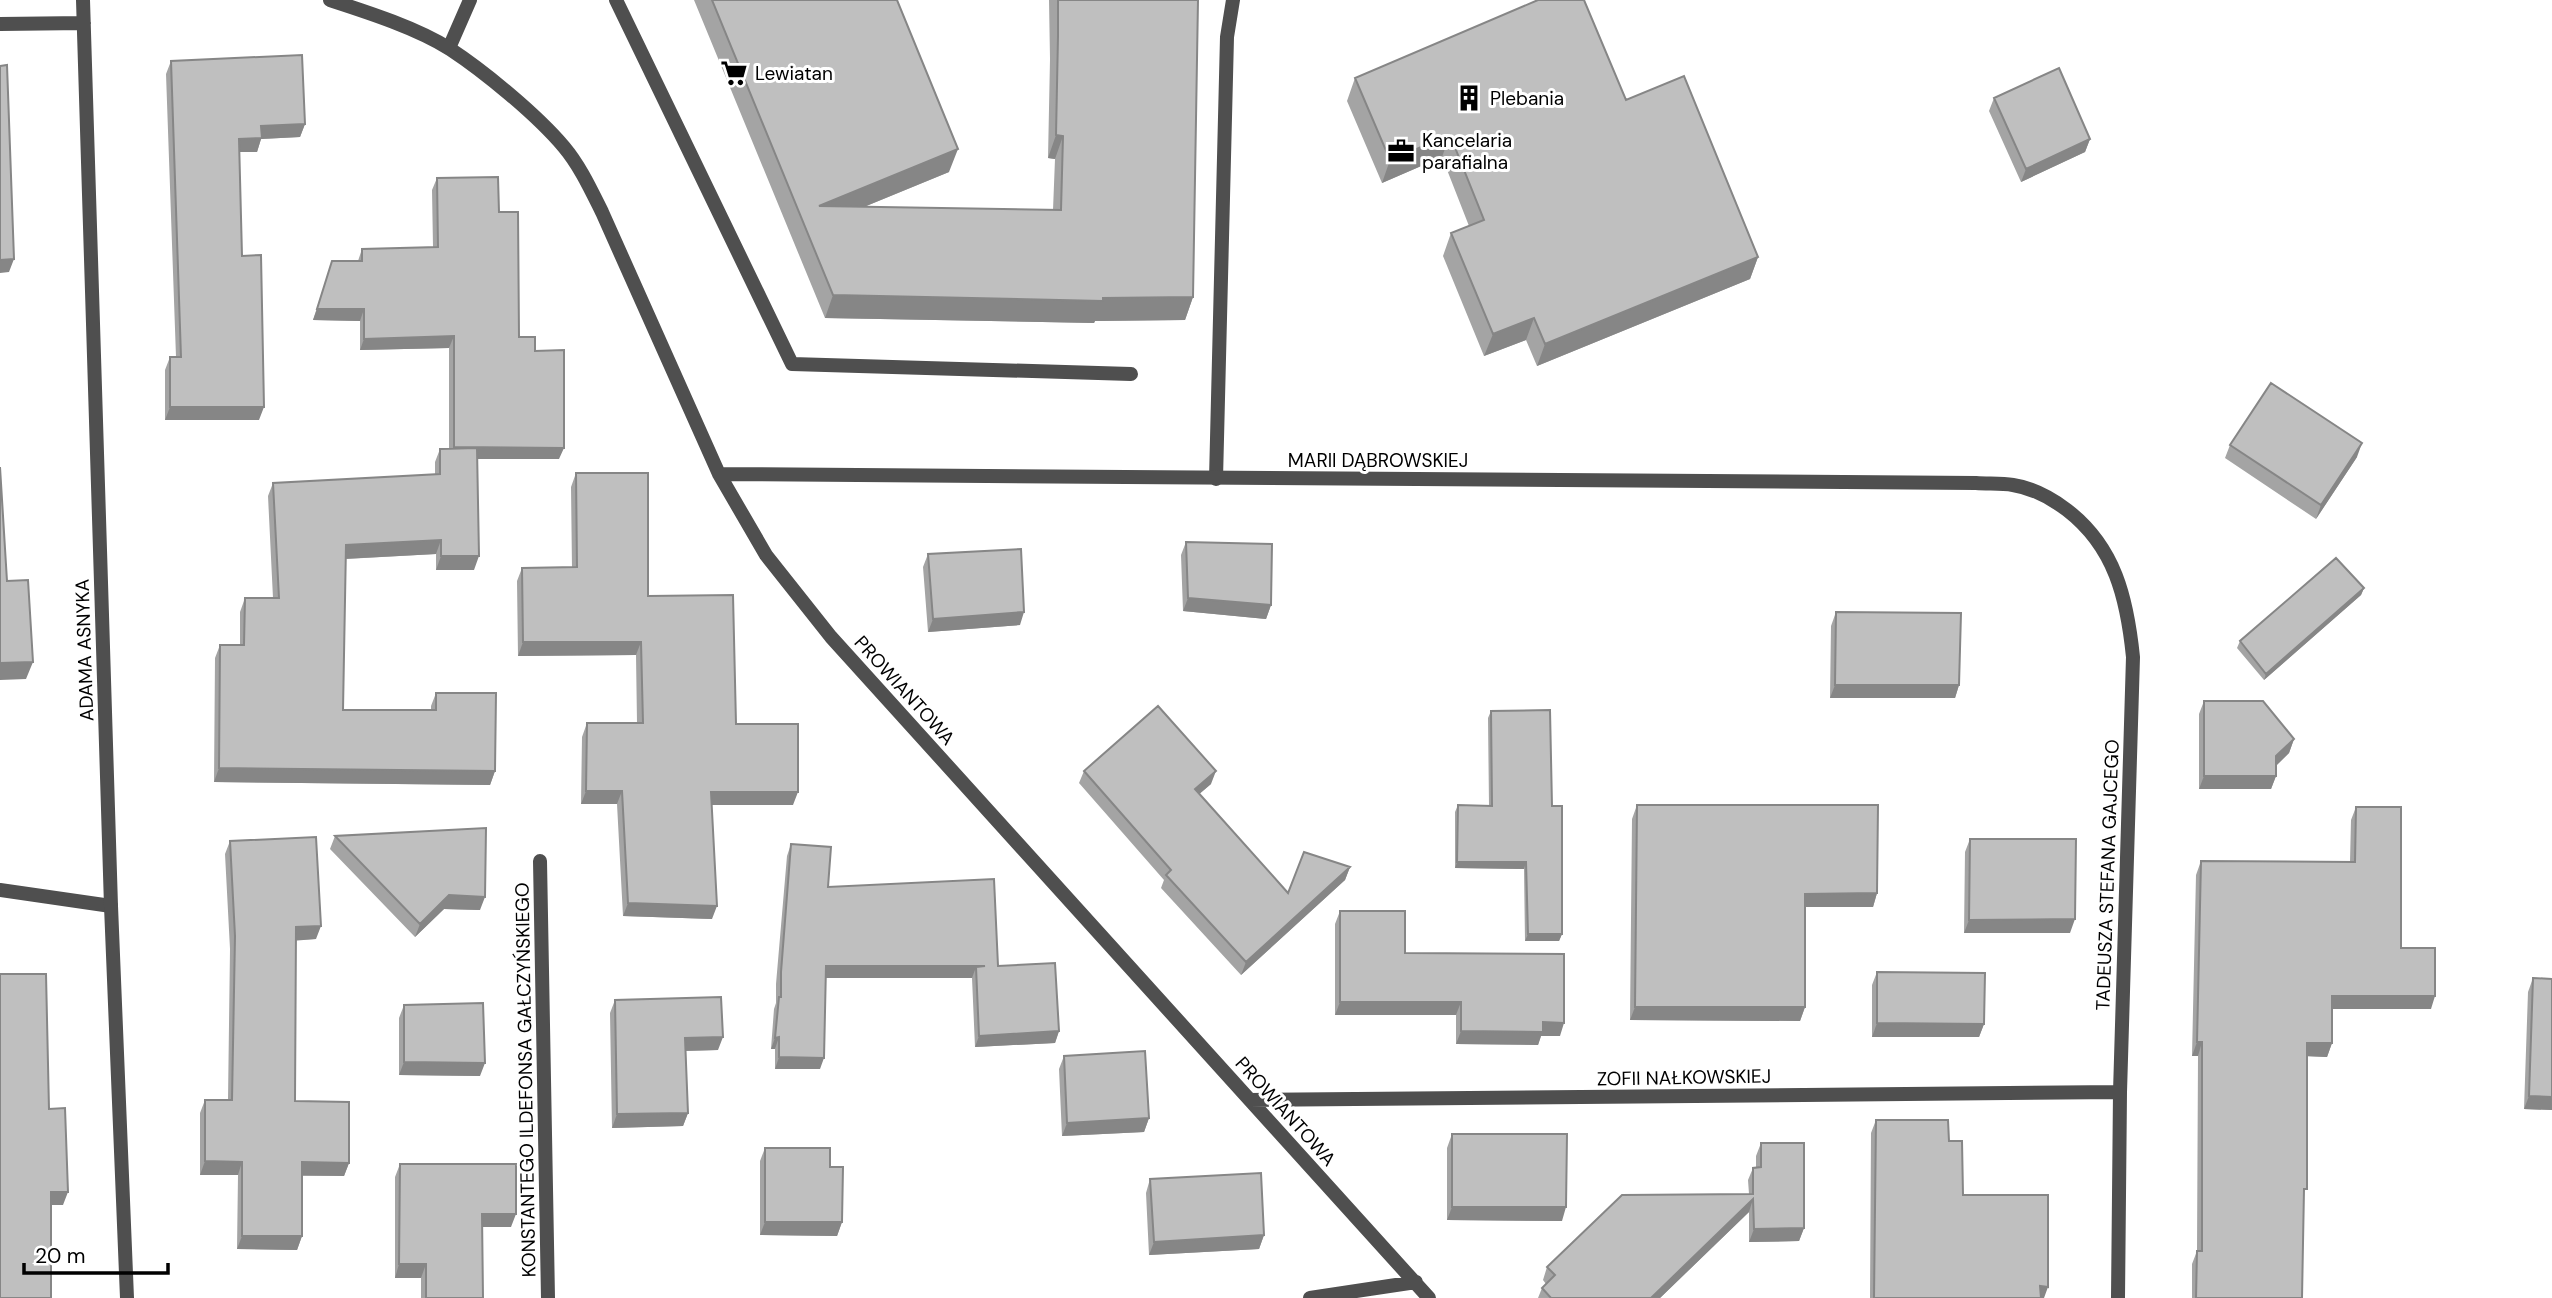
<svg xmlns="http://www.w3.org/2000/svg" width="2552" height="1298" font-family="'DM Sans',sans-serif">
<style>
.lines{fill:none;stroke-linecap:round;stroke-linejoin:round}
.service{stroke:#4f4f4f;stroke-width:14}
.minor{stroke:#4f4f4f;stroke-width:14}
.wall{fill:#a4a4a4}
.shaded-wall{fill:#868686}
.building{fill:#bfbfbf;stroke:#868686;stroke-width:2}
.labels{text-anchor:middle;stroke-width:6;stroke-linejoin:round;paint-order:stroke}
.poi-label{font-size:19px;fill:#000;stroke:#fff;text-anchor:start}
.street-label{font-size:19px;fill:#000;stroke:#fff}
</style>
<rect width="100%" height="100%" fill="#fff"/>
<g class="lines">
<path class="service" d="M449,48L470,0
M1216,479L1227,37L1233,0
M0,890L111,906"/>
<path class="minor" d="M83,0L111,906L127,1298
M330,0C367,12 417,28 450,49C485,72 537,115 564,147C580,166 591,190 602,212L719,474L766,555L831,637L1429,1298
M616,0L792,364L1131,374
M0,24L84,23
M719,474L1976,483C1988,484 2001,483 2013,485C2033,488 2051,498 2067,510C2115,547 2127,598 2133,657L2120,1092L2118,1298
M540,861L548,1298
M1250,1100L2120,1092
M1310,1298L1416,1282"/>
</g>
<path class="wall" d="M694,0H897L949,172L864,207L1053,210L1055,159L1048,158L1050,59L1049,0H1198L1193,297L1185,320L1095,321L1094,323L825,318Z
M171,61L305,124L300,137L261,139L257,152H239L242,256L259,420H165V370L170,357H176L166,74Z
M1355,78L1626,100L1758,257L1750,279L1537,366L1526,340L1484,356L1443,256L1451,233L1469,226L1442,157L1382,183L1347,101Z
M1994,98L2090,139L2085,152L2021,182L1989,111Z
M437,178L499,212L519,337L535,351L559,459H477L474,570H436V554L346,559L343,710H431V706L436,693L495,771L490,785L214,782L215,658L220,645H240V612L245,598H273L268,496L273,483L435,475V462L440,449H449V348L360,350V321L313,320L332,261H358L362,249L433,247L432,190Z
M2230,445L2357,457L2316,519L2225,458Z
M576,473L648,596L793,805H712V919L623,916L617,804H581L582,737L587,723H637L636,655L518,656L517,581L522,568H572L571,487Z
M1186,542L1271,605L1266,619L1183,611L1181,555Z
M928,554L1020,625L928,632L923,567Z
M2364,588L2361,595L2264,680L2237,648L2240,641Z
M1836,612L1959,685L1955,698H1830L1831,626Z
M2204,701L2294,739L2289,753L2276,765V776L2271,789H2199V714Z
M1491,711L1552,806L1562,934L1559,941H1525L1524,869L1455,868V812L1458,805L1489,806L1488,718Z
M1084,771L1211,784L1199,794L1288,893L1350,867L1345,880L1241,975L1161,888L1164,880L1079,783Z
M1637,805L1877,893L1873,907H1805V1007L1800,1021L1630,1020L1632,819Z
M2356,807L2401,948L2431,1009H2332V1043L2327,1057L2307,1056L2303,1198L2302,1298H2192V1264L2197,1251L2198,1056H2192L2196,875L2201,861L2350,862L2351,820Z
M335,836L480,910L444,909L415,937L330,849Z
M1970,839L2070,933H1964L1965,852Z
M230,841L316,939L296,940L295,1101L349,1163L344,1176H302V1236L297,1250L237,1249L238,1175H200V1113L205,1100H228L230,949L225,854Z
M791,844L828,887L998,966L1059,1031L1055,1043L975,1047L972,978H826L820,1069H775V1049H771L774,1009L776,1003V984L787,856Z
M1340,911L1405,953L1560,1036H1541L1538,1045L1456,1044V1015H1335V924Z
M1877,972L1984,1024L1979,1037H1872V985Z
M2533,978L2552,979V1110L2524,1109L2528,992Z
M615,1000L718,1050L686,1051L688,1113L683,1126L612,1128L610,1013Z
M404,1005L480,1076L399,1075V1018Z
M1064,1056L1149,1118L1144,1132L1062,1136L1059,1069Z
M1876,1120L1949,1141L1963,1195L2044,1298H1870L1871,1133Z
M1452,1134L1562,1221L1447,1220V1148Z
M1761,1143L1804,1228L1799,1241L1749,1242V1212L1660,1298H1538L1542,1288L1546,1284L1543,1280L1547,1267L1749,1194L1748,1180L1753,1168L1756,1167V1156Z
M765,1148L830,1167L842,1222L837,1236L760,1235V1161Z
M400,1164L511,1227H482L483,1298H421V1278H395V1177Z
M1150,1179L1264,1235L1259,1249L1149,1255L1146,1193Z"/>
<path class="shaded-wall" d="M305,124L300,137L261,139L257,152H234L239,139L261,126Z
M1056,135L1063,136L1055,159L1048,158Z
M1450,135L1442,157L1382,183L1390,160Z
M2090,139L2085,152L2021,182L2026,169Z
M958,149L949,172L810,229L819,206Z
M1758,257L1750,279L1537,366L1545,344Z
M14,259L9,272L0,273V260Z
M833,295L1103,298L1193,297L1185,320L1095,321L1094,323L825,318Z
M317,309H364L360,321L313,320Z
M1534,318L1526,340L1484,356L1493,334Z
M454,336L449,348L360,350L364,339Z
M170,407H264L259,420H165Z
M2362,443L2357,457L2316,519L2321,505Z
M454,447L564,448L559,459H449Z
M441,540L436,554L342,559L346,545Z
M441,556H479L474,570H436Z
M2364,588L2361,595L2264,680L2266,674Z
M1188,598L1271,605L1266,619L1183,611Z
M1024,612L1020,625L928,632L933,619Z
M523,642H641L636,655L518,656Z
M33,662L26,679L0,680V663Z
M1835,685H1959L1955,698H1830Z
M2294,739L2289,753L2272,770L2276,756Z
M219,768L495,771L490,785L214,782Z
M1216,771L1211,784L1190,802L1195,789Z
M2204,776H2276L2271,789H2199Z
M586,791H622L617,804H581Z
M711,792H798L793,805H707Z
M1457,862H1526L1524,869L1455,868Z
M1350,867L1345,880L1241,975L1246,962Z
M1877,893L1873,907H1800L1805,894Z
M449,895L485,897L480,910L444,909L415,937L420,924Z
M628,903L717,906L712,919L623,916Z
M2075,919L2070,933H1964L1969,920Z
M321,926L316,939L291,941L296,927Z
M1528,934H1562L1559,941H1525Z
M826,966H985L976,967L972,978H822Z
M2332,996H2435L2431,1009H2327Z
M1340,1002H1461L1456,1015H1335Z
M1635,1007H1805L1800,1021L1630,1020Z
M1543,1022L1564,1023L1560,1036H1541L1538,1045L1456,1044L1461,1031Z
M1877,1023L1984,1024L1979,1037H1872Z
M1059,1031L1055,1043L975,1047L979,1036Z
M723,1037L718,1050L680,1051L685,1038Z
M779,1037L775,1049H771L775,1038Z
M2197,1042H2202L2198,1056H2192Z
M2307,1043H2332L2327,1057L2302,1056Z
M779,1057L824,1058L820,1069H775Z
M404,1062L485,1063L480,1076L399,1075Z
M2529,1096L2552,1097V1110L2524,1109Z
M688,1113L683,1126L612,1128L617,1114Z
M1149,1118L1144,1132L1062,1136L1067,1123Z
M205,1161L242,1162L238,1175H200Z
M302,1162L349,1163L344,1176L297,1175Z
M51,1192H68L63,1205H46Z
M1753,1199L1749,1212L1660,1298H1651Z
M1452,1207H1566L1562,1221L1447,1220Z
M482,1214H516L511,1227H478Z
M765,1222H842L837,1236L760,1235Z
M1804,1228L1799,1241L1749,1242L1754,1229Z
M1264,1235L1259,1249L1149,1255L1154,1242Z
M242,1236H302L297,1250L237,1249Z
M399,1264H426L421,1278H395Z
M2040,1286L2048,1287L2044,1298H2036Z"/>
<path class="building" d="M712,0H897L958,149L819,206L1061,210L1063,136L1056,135L1058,36V0H1198L1193,297L1103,298V301L833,295Z
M1538,0H1584L1626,100L1684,76L1758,257L1545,344L1534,318L1493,334L1451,233L1484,220L1450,135L1390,160L1355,78Z
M302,55L305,124L261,126L262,138L239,139L242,256L261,255L264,407H170V357H181L171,61Z
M7,65L14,259L0,260V66Z
M2059,68L2090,139L2026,169L1994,98Z
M498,177L499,212H518L519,337H535V351L564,350V448L454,447V336L364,339V309H317L332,261H362V249L438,247L437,178Z
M2271,383L2362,443L2321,505L2230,445Z
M477,448L479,556H441V540L346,545L343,710H436V693H496L495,771L219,768L220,645H244L245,598H279L273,483L440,474V449Z
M0,467L7,581L28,580L33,662L0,663Z
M576,473H648V596L733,595L736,724H798V792H711L717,906L628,903L622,791H586L587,723H643L641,642H523L522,568L577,567Z
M1186,542L1272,544L1271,605L1188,598Z
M1021,549L1024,612L933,619L928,554Z
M2336,558L2364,588L2266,674L2240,641Z
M1836,612L1961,613L1959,685H1835Z
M2204,701H2263L2294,739L2276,756V776H2204Z
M1158,706L1216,771L1195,789L1288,893L1304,852L1350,867L1246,962L1166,875L1171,870L1084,771Z
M1550,710L1552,806H1562V934H1528L1526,862H1457L1458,805L1492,806L1491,711Z
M1637,805H1878L1877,893L1805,894V1007H1635Z
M2356,807H2401V948H2435V996H2332V1043H2307V1189H2304L2302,1298H2196L2197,1251H2202V1042H2197L2201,861L2355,862Z
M486,828L485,897L449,895L420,924L335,836Z
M316,837L321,926L296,927L295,1101L349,1102V1163L302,1162V1236H242V1162L205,1161V1100H232L235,936L230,841Z
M1970,839H2076L2075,919L1969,920Z
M791,844L831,847L828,887L994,879L998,966L1055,963L1059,1031L979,1036L976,967L985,966H826L824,1058L779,1057V1037L775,1038L779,997H781V972Z
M1340,911H1405V953L1564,954V1023L1543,1022V1032L1461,1031V1002H1340Z
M1877,972L1985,973L1984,1024L1877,1023Z
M0,974H46L49,1109L65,1108L68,1192H51V1298H0Z
M2533,978L2552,979V1097L2529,1096Z
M721,997L723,1037L685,1038L688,1113L617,1114L615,1000Z
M483,1003L485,1063L404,1062V1005Z
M1145,1051L1149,1118L1067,1123L1064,1056Z
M1876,1120H1948L1949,1141H1962L1963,1195H2048V1287L2040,1286L2041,1298H1874Z
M1452,1134H1567L1566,1207H1452Z
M1761,1143H1804V1228L1754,1229L1753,1199L1651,1298H1551L1542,1288L1555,1275L1547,1267L1622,1195L1753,1194V1168L1761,1167Z
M765,1148H830V1167H843L842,1222H765Z
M400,1164H516V1214H482L483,1298H426V1264H399Z
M1261,1173L1264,1235L1154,1242L1150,1179Z"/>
<defs>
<g id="supermarket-bare" transform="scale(2.1)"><path d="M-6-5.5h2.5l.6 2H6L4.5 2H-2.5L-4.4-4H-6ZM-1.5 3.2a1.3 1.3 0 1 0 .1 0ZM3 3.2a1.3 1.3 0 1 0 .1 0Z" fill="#000" stroke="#fff" stroke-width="2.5" paint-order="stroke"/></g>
<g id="building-bare" transform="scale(2.1)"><path d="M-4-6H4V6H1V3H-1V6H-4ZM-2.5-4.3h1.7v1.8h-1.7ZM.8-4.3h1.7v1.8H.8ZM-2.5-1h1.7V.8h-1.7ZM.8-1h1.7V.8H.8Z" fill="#000" stroke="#fff" stroke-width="2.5" paint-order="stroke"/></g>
<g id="office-bare" transform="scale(2.1)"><path d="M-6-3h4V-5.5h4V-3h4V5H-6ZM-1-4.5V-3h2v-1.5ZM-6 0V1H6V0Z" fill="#000" stroke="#fff" stroke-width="2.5" paint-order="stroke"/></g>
</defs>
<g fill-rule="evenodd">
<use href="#supermarket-bare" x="734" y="73"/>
<use href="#building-bare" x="1469" y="98"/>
<use href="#office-bare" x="1401" y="151"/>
</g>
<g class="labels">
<g class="poi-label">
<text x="755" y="80">Lewiatan</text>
<text x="1490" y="105">Plebania</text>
<text x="1422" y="147">Kancelaria<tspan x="1422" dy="22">parafialna</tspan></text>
</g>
<g class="street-label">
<text x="1378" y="467">MARII DĄBROWSKIEJ</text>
<text transform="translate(84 650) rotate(-92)" y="7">ADAMA ASNYKA</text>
<text transform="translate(905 690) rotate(48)" y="7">PROWIANTOWA</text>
<text transform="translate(2107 875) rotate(-88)" y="7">TADEUSZA STEFANA GAJCEGO</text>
<text transform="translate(1684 1077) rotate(-1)" y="7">ZOFII NAŁKOWSKIEJ</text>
<text transform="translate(525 1080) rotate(-91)" y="7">KONSTANTEGO ILDEFONSA GAŁCZYŃSKIEGO</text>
<text transform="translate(1286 1111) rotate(48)" y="7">PROWIANTOWA</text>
</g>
</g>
<path d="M24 1263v10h144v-10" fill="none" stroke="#000000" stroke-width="3.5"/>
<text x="35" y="1263" font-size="21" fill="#000000" stroke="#ffffff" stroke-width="5" paint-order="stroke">20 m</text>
</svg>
